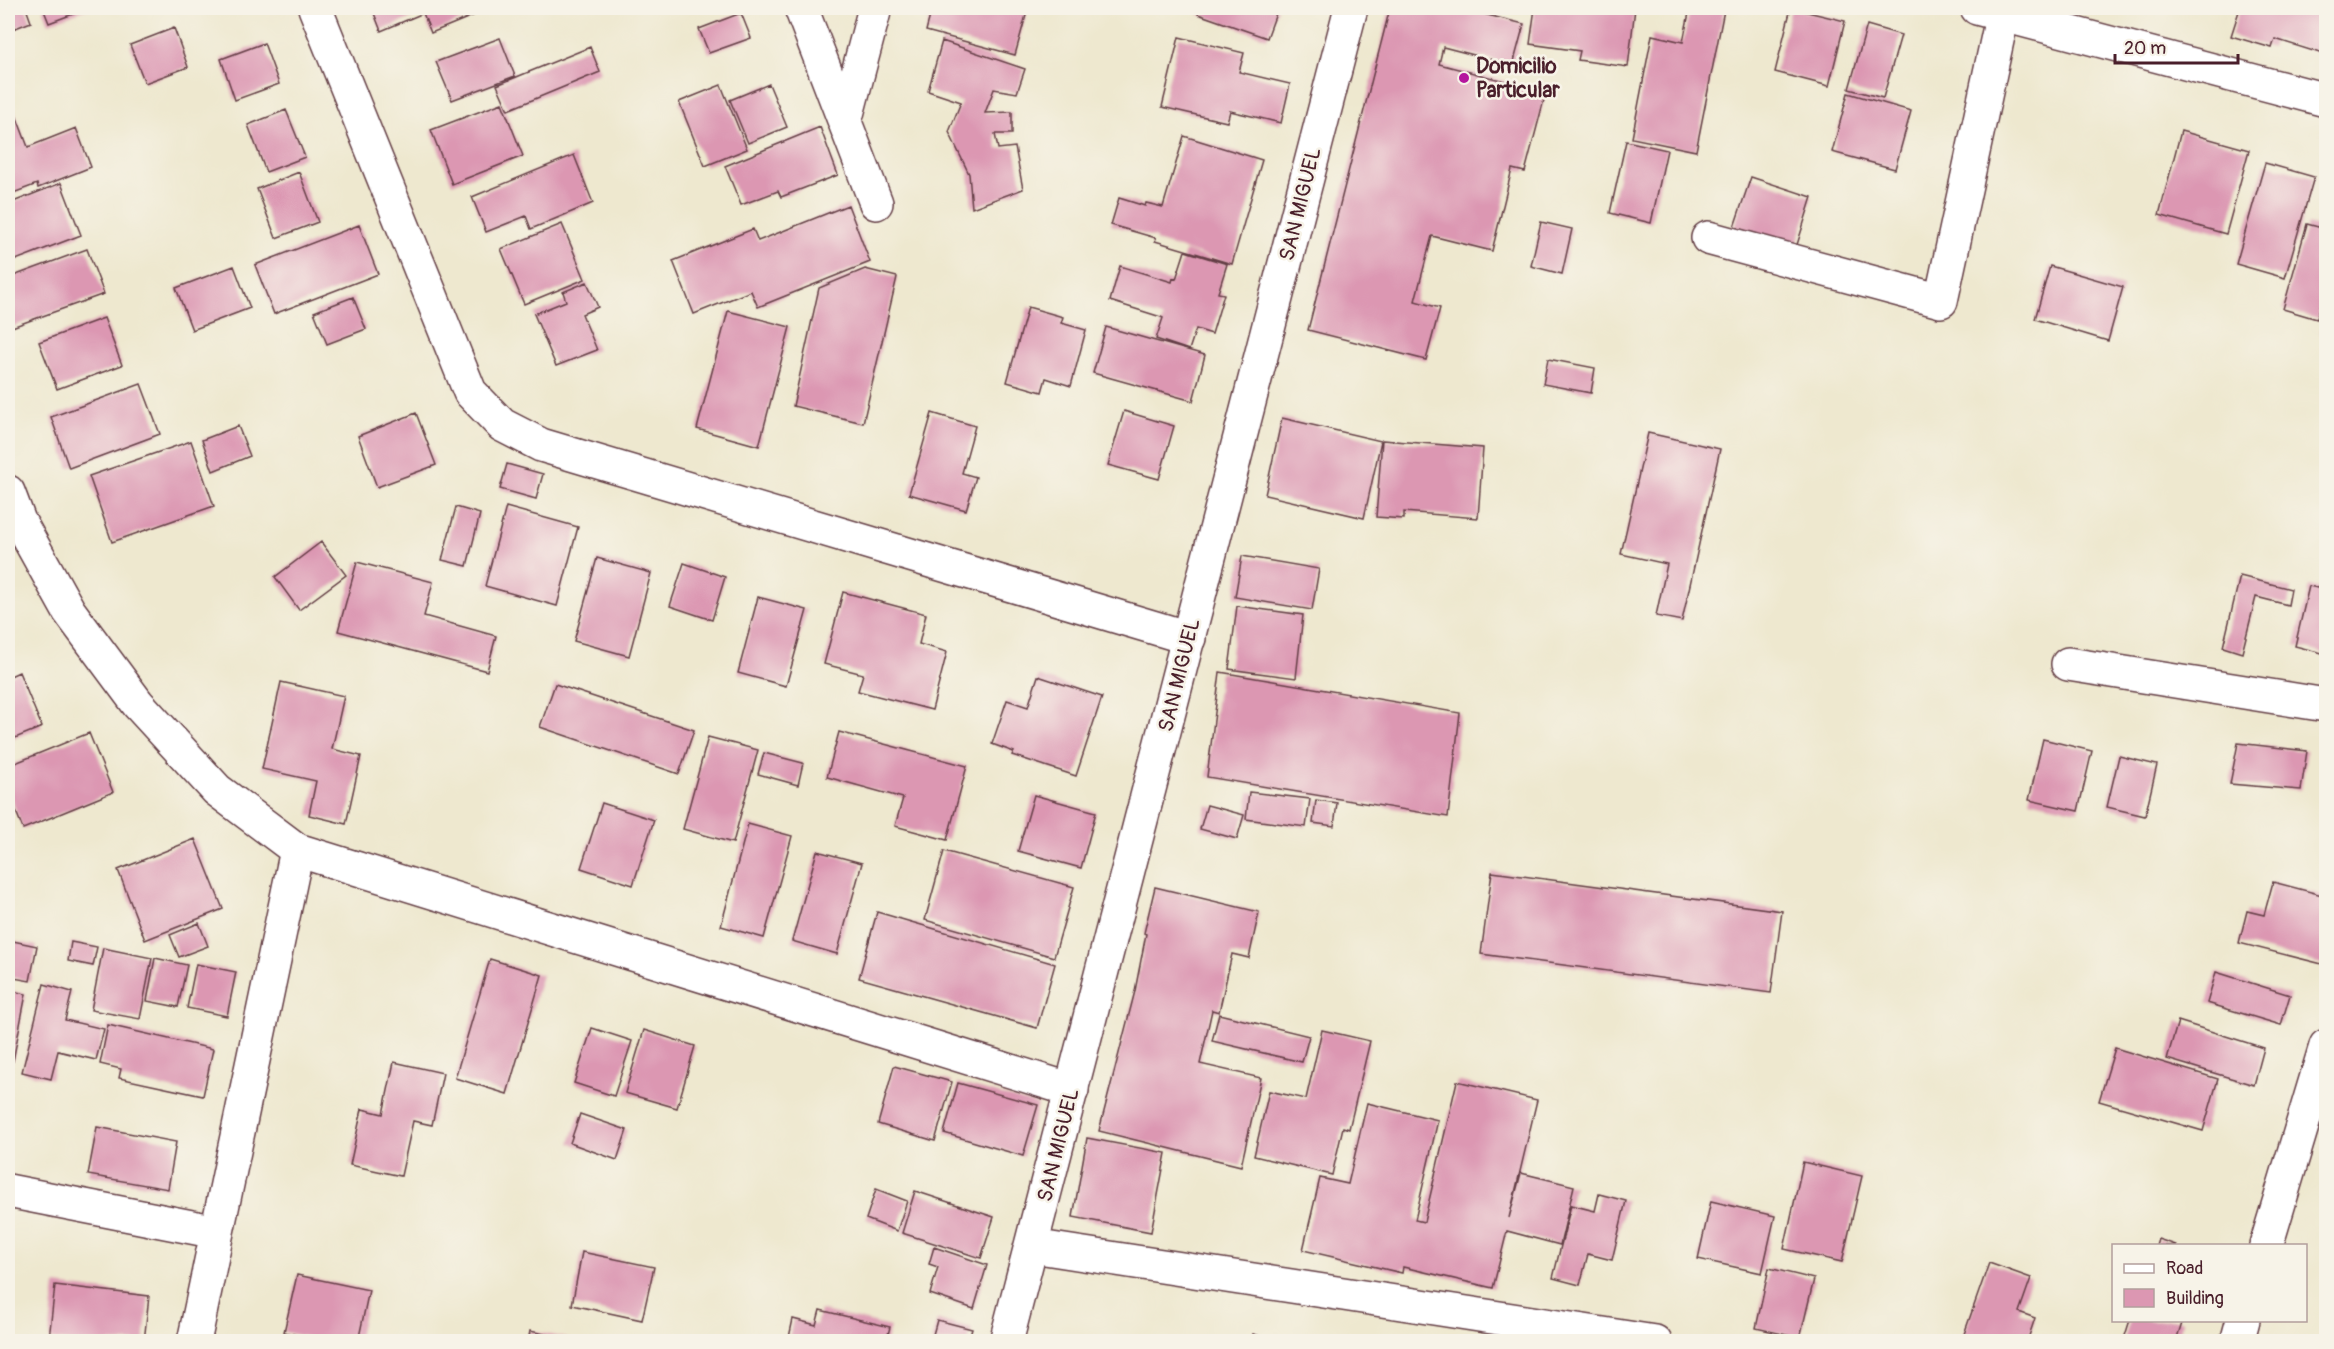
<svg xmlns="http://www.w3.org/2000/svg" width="2334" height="1349" font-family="Pangolin,sans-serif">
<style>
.building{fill:#dc97b2}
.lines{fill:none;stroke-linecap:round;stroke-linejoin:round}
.minor-casing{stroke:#633d44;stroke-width:36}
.tertiary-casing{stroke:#633d44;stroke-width:36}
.minor{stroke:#fff;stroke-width:33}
.tertiary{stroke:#fff;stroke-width:33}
.poi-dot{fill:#b5179e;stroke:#f7f3e8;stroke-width:2}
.labels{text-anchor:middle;stroke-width:5;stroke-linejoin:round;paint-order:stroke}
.poi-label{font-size:21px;font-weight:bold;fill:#4a1f2b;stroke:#f7f3e8;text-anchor:start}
.street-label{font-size:21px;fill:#4a1f2b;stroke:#f7f3e8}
</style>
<rect width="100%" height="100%" fill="#f7f3e8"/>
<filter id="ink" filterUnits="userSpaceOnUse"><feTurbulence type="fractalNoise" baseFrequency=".0167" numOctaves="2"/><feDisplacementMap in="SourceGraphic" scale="12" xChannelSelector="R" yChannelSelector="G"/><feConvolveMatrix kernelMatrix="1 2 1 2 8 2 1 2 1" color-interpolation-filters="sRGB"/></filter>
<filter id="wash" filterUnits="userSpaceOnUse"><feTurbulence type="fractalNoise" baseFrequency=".008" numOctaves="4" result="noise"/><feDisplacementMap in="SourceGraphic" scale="24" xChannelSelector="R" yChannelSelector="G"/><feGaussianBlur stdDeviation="1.35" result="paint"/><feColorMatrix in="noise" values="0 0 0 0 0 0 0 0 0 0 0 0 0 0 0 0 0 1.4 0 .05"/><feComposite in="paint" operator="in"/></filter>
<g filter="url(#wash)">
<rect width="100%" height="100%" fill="#eee8cf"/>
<g id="blocks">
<path class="building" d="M8,8H26L31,22L8,31Z
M43,8H89L49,23Z
M372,8H419L421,14L381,31Z
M421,8H480L482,12L431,33Z
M932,8H1028L1015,55L926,31Z
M1201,8H1278L1267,38L1198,14Z
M1390,8H1459L1524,24L1513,65L1443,47L1439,64L1546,92L1525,172L1512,169L1492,251L1432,236L1415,301L1440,308L1426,360L1308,330Z
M1535,8H1635L1628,67L1578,60L1580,51L1530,44Z
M1690,8H1711L1724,10L1696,151L1632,138L1652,35L1683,42Z
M1791,8L1845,21L1829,86L1775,72Z
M2240,8H2326V55L2275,39L2272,48L2231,36Z
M741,13L751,38L709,53L699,29Z
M1867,25L1901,35L1883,98L1849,89Z
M174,28L188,67L145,83L130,45Z
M1179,37L1244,53L1239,72L1290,84L1281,123L1230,111L1227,122L1162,107Z
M500,38L515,76L452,100L436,62Z
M942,41L1025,69L1017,93L994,89L985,113L1012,112V134H995L998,149L1015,147L1023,189L972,208L969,174L949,132L961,102L928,91Z
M264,43L279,84L235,100L221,59Z
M590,47L600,72L508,110L497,85Z
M769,84L787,127L748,143L730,100Z
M721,85L747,149L705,166L679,102Z
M1848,93L1911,111L1895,169L1832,152Z
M502,103L523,156L452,184L431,130Z
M14,110L28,147L76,128L91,167L38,188L37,184L8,195V112Z
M286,110L305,157L266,172L248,125Z
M820,127L838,175L781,197L778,191L741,205L725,166Z
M2181,131L2249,150L2226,234L2159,215Z
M1184,136L1262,160L1232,264L1155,241L1156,238L1111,225L1119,198L1145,206L1146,203L1163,207Z
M1626,141L1667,150L1651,223L1610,213Z
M574,155L593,203L531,229L526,216L486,232L472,197Z
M2265,163L2314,177L2285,278L2236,264Z
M299,172L318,222L276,238L257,189Z
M1751,177L1812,197L1796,248L1734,227Z
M61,183L81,235L8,263V204Z
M848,205L870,262L758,307L751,291L694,314L673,261L753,229L758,241Z
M1541,222L1572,229L1562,274L1531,266Z
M562,224L585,279L524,304L501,249Z
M2307,224L2326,229V285L2317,319L2283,309Z
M359,225L378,274L274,314L255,265Z
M87,249L104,294L12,327L8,315V278Z
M1185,251L1227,264L1218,293L1224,294L1212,334L1196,329L1189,350L1156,339L1163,318L1161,317L1110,301L1120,266L1172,282L1173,278L1176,279Z
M234,266L250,308L192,330L176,288Z
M2050,266L2123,287L2108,341L2035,319Z
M865,269L897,277L863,423L793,406L819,288Z
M587,282L598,307L582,314L597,350L556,366L534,314L566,301L563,292Z
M353,297L366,329L327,344L314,312Z
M1028,307L1063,317L1061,323L1086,330L1071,386L1046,378L1042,392L1007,382Z
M728,311L790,327L759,446L697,429Z
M2326,313V334L2320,333Z
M104,318L122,365L57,389L39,342Z
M1106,327L1205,355L1193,401L1093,373Z
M1548,359L1595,368L1591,393L1543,384Z
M141,384L160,434L69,468L51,417Z
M1124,411L1174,426L1159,479L1108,465Z
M416,413L436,465L377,487L358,436Z
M932,413L975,426L962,473L976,477L966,510L909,494Z
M1282,418L1381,441L1364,518L1265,495Z
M238,426L250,456L213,471L202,440Z
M1648,433L1720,449L1682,621L1656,616L1667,564L1621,554Z
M1382,440L1483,448L1478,518L1404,512V519L1376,517Z
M191,441L214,506L112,542L89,476Z
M507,464L543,474L536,499L500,489Z
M456,507L480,514L467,566L442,560Z
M506,507L578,527L557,606L485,586Z
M321,542L346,575L299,610L275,577Z
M1242,556L1319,569L1312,610L1235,597Z
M597,558L651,573L629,656L574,641Z
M357,562L433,582L424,616L496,636L487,671L338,631Z
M684,563L725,577L712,620L670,606Z
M2240,576L2291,589L2288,605L2256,597L2242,653L2223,647Z
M2309,586L2326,590V654L2295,646Z
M843,592L926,614L919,644L947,652L932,710L858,691L863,674L824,664Z
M758,597L807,610L786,686L738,673Z
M1237,606L1303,615L1296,678L1229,669Z
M19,672L42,727L8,741V677Z
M1220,672L1460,713L1448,817L1207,777Z
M1038,676L1102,697L1076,776L1012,755L1014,752L992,744L1007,700L1028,707Z
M281,682L344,696L332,749L361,756L346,824L309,815L316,781L262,769Z
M555,684L694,730L679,774L540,727Z
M839,732L967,766L947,840L895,826L903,798L827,777Z
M89,733L113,792L23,829L8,791V766Z
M708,737L758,750L733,843L683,829Z
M2043,739L2092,751L2078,811L2029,800Z
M2238,743L2307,751L2301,790L2230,784Z
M764,753L803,763L798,785L758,774Z
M2119,756L2157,765L2145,816L2107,807Z
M1249,792L1310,799L1306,827L1246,819Z
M1034,795L1096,812L1081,868L1018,851Z
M1316,800L1337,803L1334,826L1313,823Z
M602,803L654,820L633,885L581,868Z
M1207,805L1244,815L1237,839L1200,829Z
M748,824L792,836L764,938L721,926Z
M195,839L223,909L145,940L118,870Z
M817,851L862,863L837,954L792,941Z
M944,851L1074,887L1054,957L925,920Z
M1492,872L1782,911L1771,993L1481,954Z
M2273,882L2326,896V965L2239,943L2247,911L2264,915Z
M1155,887L1259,912L1249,958L1232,954L1219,1012L1212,1010L1200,1064L1261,1078L1241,1166L1099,1131L1135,991L1146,934L1144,933Z
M877,912L1055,964L1037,1028L859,978Z
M199,923L208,946L179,957L170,935Z
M13,941L37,946L30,981L8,977Z
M71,942L97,947L93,966L68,961Z
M103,948L152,958L140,1019L91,1010Z
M155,958L187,965L178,1007L147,1001Z
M490,959L542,975L507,1094L455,1078Z
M196,964L236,972L227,1016L187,1008Z
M2216,972L2290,995L2281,1025L2207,1003Z
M44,984L72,992L65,1020L104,1029L96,1060L58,1051L51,1079L22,1072Z
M8,990L26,994L13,1061L8,1060Z
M1219,1014L1309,1036L1302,1062L1212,1041Z
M2178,1021L2264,1048L2254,1085L2167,1059Z
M108,1025L213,1049L203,1096L119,1078L121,1069L100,1064Z
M592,1028L632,1041L614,1096L574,1083Z
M644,1030L695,1046L677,1108L625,1093Z
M1322,1030L1370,1041L1349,1129L1343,1127L1332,1175L1254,1156L1269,1091L1306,1099Z
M2115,1048L2218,1079L2203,1131L2099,1101Z
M394,1062L443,1073L432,1125L413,1121L401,1176L350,1165L362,1109L383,1114Z
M894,1066L952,1082L935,1141L878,1124Z
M1457,1081L1537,1100L1509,1218L1521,1173L1574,1186L1560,1245L1507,1231L1493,1288L1403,1267L1402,1273L1303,1250L1320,1178L1348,1184L1367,1103L1438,1120L1415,1220L1424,1222Z
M958,1083L1038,1105L1023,1156L944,1133Z
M580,1114L627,1130L617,1160L570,1143Z
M97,1127L176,1142L168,1189L88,1175Z
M1087,1138L1166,1153L1151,1232L1073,1217Z
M1803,1162L1862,1176L1842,1262L1784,1249Z
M876,1189L907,1201L897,1231L866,1219Z
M915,1191L994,1217L981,1258L902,1233Z
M1599,1194L1626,1201L1612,1260L1588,1254L1580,1285L1553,1278L1571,1205L1595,1211Z
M1711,1201L1775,1216L1762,1273L1698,1259Z
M2158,1239L2176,1245V1246H2156Z
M934,1247L987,1265L974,1309L930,1294L938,1267L929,1264Z
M582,1252L654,1267L642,1320L572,1305Z
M1989,1263L2031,1278L2019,1312L2035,1318L2027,1342H1975L1963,1337Z
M1769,1268L1814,1279L1800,1338L1756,1328Z
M297,1275L369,1290L358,1342H327L284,1332Z
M55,1285L149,1296L144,1342H72L49,1339Z
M820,1310L890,1327L886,1342H788L793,1319L816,1325Z
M937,1320L972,1329L968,1342H931Z
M2130,1320H2183L2176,1342H2123Z
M530,1331L573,1340V1342H528Z
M1253,1334L1278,1341L1277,1342H1251Z"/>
</g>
</g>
<g filter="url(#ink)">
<use href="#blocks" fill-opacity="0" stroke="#633d44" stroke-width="1.5"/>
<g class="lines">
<g class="minor-casing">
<path id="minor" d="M315,8L470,392L502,425L541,445L1189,638
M801,8L876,203
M1977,8L2326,100
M845,122L875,8
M1708,238L1941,301L2004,8
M8,492L19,521L69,611L138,704L217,790L297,850L1072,1090
M2068,664L2326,705
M8,1191L217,1232
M1032,1246L1655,1342
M2266,1246L2326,1046
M194,1342L297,850
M2237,1342L2243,1320"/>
</g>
<g class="tertiary-casing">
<path id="tertiary" d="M1006,1342L1351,8"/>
</g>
<use href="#minor" class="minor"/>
<use href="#tertiary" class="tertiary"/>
</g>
</g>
<circle class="poi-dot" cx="1464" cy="78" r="6"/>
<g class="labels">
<g class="poi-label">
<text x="1476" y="73">Domicilio<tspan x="1476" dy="24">Particular</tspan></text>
</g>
<g class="street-label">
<text transform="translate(1300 204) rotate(-76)" y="7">SAN MIGUEL</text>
<text transform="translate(1179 675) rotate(-76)" y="7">SAN MIGUEL</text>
<text transform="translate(1058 1145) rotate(-76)" y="7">SAN MIGUEL</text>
</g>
</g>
<rect width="2334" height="1349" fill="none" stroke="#f7f3e8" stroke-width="30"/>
<rect x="2112" y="1244" width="195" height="78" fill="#f7f3e8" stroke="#b29e9c" stroke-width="1.5"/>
<rect x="2124" y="1264" width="30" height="9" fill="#ffffff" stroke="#b29e9c" stroke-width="1.5"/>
<text x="2166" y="1274" font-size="18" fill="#4a1f2b">Road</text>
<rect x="2124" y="1289" width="30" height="18" fill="#dc97b2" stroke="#b29e9c" stroke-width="1.5"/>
<text x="2166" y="1304" font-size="18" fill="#4a1f2b">Building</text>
<path d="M2115 54v9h123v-9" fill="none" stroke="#4a1f2b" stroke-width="3"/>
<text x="2124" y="54" font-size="18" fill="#4a1f2b" stroke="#f7f3e8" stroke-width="4.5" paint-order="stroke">20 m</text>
</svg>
